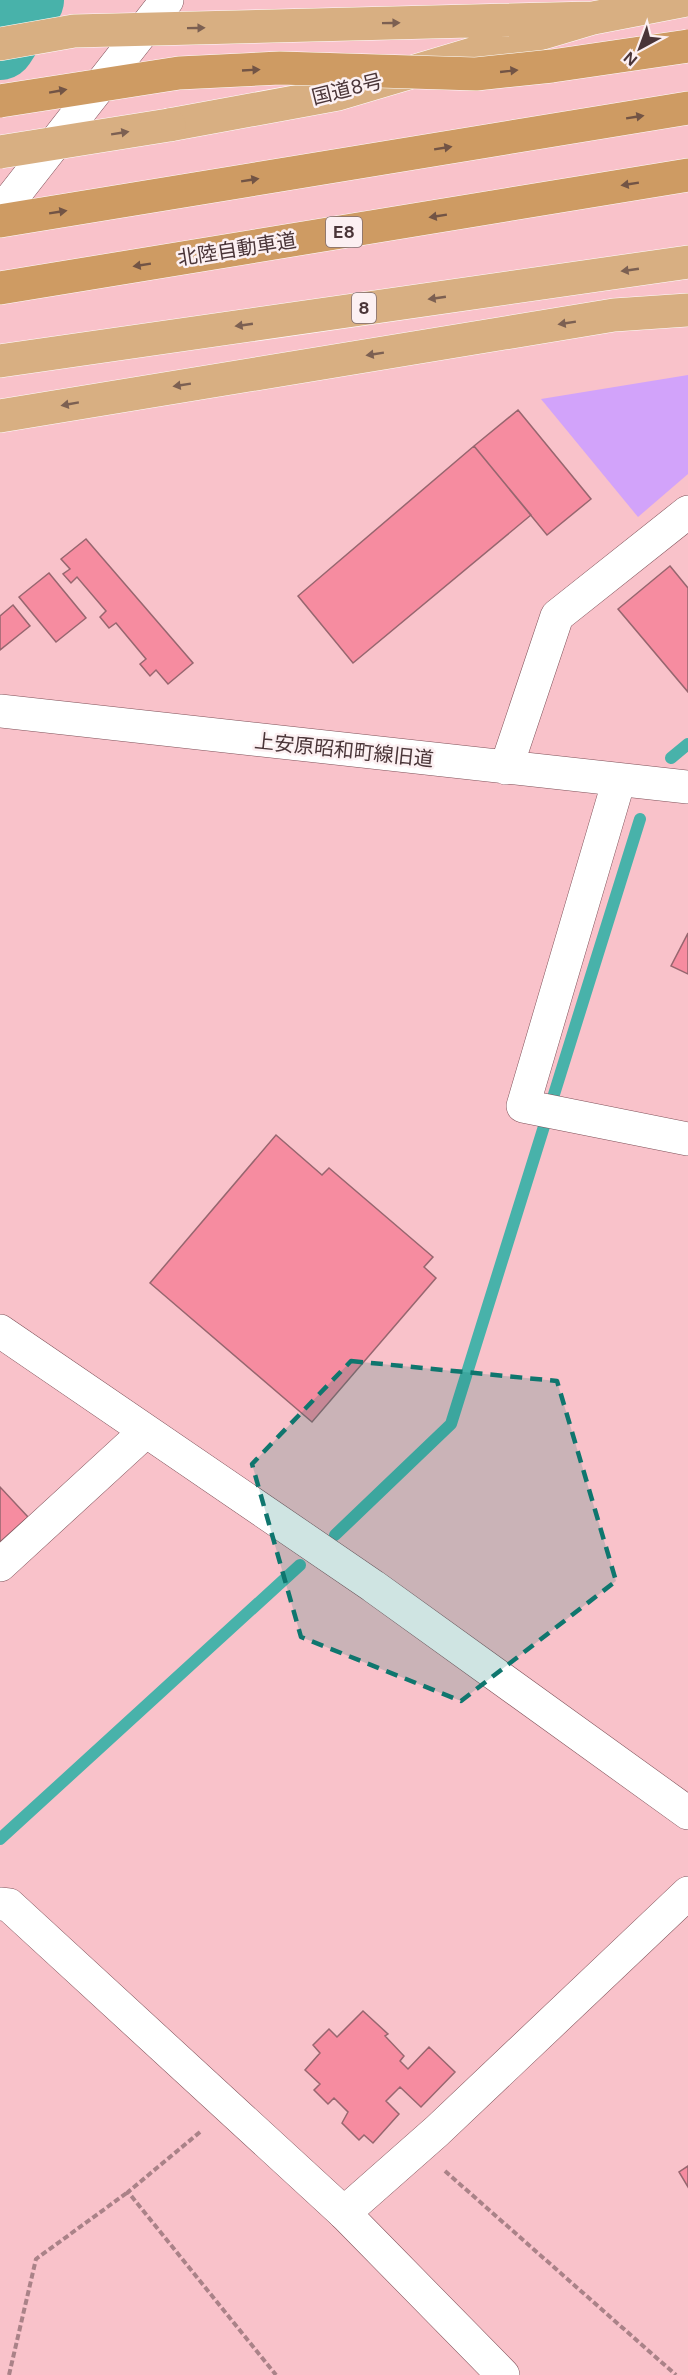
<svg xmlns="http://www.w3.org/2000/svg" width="688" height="2375" font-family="'DM Sans','Noto Sans JP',sans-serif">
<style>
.green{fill:#d2a3fa}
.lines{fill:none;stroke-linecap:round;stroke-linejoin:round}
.stream{stroke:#48b2aa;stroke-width:12}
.river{stroke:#48b2aa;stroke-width:70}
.building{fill:#f68ca0;stroke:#97666f;stroke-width:1.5}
.minor-casing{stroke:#7f5058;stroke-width:34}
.tertiary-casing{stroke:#7f5058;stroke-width:34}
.trunk-casing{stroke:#fff;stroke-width:34}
.motorway-casing{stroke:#fff;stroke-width:34}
.path{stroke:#aa8288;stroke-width:4;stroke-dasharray:6 3;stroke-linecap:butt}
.minor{stroke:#fff;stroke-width:33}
.tertiary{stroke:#fff;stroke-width:33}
.trunk{stroke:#d8af82;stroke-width:33}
.motorway{stroke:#ce9b63;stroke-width:33}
.trunk-bridge-casing{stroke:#fff;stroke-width:34;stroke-linecap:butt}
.motorway-bridge-casing{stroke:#fff;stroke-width:34;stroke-linecap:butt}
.trunk-bridge{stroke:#d8af82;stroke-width:33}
.motorway-bridge{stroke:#ce9b63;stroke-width:33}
.oneway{fill:#7c6052}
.oneway2{fill:#725445}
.marked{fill:#0f766e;fill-opacity:0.2;stroke:#0f766e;stroke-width:4.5;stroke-dasharray:12 8;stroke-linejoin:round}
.labels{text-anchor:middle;stroke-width:5;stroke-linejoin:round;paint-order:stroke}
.shield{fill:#fcf0f2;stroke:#7f6d70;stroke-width:1.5}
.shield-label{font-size:18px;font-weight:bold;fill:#4a3538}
.street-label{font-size:20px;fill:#4a3538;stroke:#fcf0f2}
</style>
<rect width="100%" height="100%" fill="#f9c2ca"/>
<path class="green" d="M688,375V474L638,517L541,399Z"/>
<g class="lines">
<path class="stream" d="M671,758L688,744
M335,1535L451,1424L640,819
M0,1839L300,1565"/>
<path class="river" d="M0,45L29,0"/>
</g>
<path class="building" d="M518,410L591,499L547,535L474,446Z
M474,446L531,515L353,663L298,596Z
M86,539L193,663L168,684L156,670L150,676L140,664L146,659L116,623L109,628L100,617L106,611L77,577L71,583L63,574L70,569L61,559Z
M670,566L688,588V692L618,609Z
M49,573L86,618L56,642L19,597Z
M13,605L30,626L0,650V616Z
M688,933V974L671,966Z
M276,1135L322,1175L329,1168L433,1257L424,1267L436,1278L312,1422L150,1283Z
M0,1487L28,1517L0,1542Z
M363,2011L388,2034L385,2036L404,2056L400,2061L408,2069L429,2047L455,2072L421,2107L400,2087L386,2101L399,2114L373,2143L364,2135L359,2140L342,2123L348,2112L334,2098L328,2104L314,2090L320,2084L305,2070L320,2053L313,2045L329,2029L337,2037Z
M688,2166V2187L679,2172Z"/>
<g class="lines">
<g class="minor-casing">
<path id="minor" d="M0,213L167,0
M619,780L523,1106L688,1139
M0,1331L373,1586L688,1813
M0,1565L146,1431
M344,2213L437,2131L688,1893"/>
</g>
<g class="tertiary-casing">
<path id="tertiary" d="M0,711L688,787
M506,768L557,616L688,512
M0,1904L9,1905L344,2213L503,2375"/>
</g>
<g class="trunk-casing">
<path id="trunk" d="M0,44L74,31L593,18
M169,125L338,94L593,18L687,0
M0,361L688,262
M0,416L614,315L688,310"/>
</g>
<g class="motorway-casing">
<path id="motorway" d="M0,221L688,108
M0,288L688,175"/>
</g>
<path class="path" d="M200,2132L128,2192L276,2375
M445,2171L676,2375
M9,2375L36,2259L128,2192"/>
<use href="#minor" class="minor"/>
<use href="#tertiary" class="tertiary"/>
<use href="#trunk" class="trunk"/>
<use href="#motorway" class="motorway"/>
<g class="trunk-bridge-casing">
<path id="trunk-bridge" d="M0,152L169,125"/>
</g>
<g class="motorway-bridge-casing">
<path id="motorway-bridge" d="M0,101L179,73L280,68L476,74L552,66L688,46"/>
</g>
<use href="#trunk-bridge" class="trunk-bridge"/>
<use href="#motorway-bridge" class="motorway-bridge"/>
</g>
<defs><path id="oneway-solid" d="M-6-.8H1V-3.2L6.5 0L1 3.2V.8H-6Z" transform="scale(1.5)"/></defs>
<g class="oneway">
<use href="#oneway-solid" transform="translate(391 23) rotate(-1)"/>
<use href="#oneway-solid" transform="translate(196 28) rotate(-1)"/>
<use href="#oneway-solid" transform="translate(120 133) rotate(-9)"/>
<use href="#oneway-solid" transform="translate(630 270) rotate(172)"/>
<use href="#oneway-solid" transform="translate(437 298) rotate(172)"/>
<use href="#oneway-solid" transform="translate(567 323) rotate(171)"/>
<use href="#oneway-solid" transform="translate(244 325) rotate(172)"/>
<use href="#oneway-solid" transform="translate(375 354) rotate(171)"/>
<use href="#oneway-solid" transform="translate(182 385) rotate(171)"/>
<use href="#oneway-solid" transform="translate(70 404) rotate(170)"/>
</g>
<g class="oneway2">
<use href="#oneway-solid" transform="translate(251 70) rotate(-3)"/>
<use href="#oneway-solid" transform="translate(509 71) rotate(-6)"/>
<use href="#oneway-solid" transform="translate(58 91) rotate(-10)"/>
<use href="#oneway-solid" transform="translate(635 117) rotate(-9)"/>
<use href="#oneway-solid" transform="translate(443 148) rotate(-9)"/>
<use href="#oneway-solid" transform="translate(250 180) rotate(-9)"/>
<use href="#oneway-solid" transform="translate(630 184) rotate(171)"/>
<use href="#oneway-solid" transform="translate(58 212) rotate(-9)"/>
<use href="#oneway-solid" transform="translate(438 216) rotate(171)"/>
<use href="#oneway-solid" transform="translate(142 265) rotate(171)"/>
</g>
<path class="marked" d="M351,1361L557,1381L616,1581L461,1701L301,1637L252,1464Z"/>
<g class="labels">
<g class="shield">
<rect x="326" y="217" width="36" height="30" rx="4.5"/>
<rect x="352" y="293" width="24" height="30" rx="4.5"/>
</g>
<g class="shield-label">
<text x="344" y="238">E8</text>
<text x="364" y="314">8</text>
</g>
<g class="street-label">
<text transform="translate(347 89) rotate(-14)" y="7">国道8号</text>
<text transform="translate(237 249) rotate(-9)" y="7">北陸自動車道</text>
<text transform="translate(344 750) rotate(6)" y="7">上安原昭和町線旧道</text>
</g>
</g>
<g transform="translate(640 48) rotate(221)" stroke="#fcf0f2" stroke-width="4.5" paint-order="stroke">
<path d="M0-4.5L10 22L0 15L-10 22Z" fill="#4a3538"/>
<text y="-9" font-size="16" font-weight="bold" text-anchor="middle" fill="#4a3538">N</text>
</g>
</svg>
